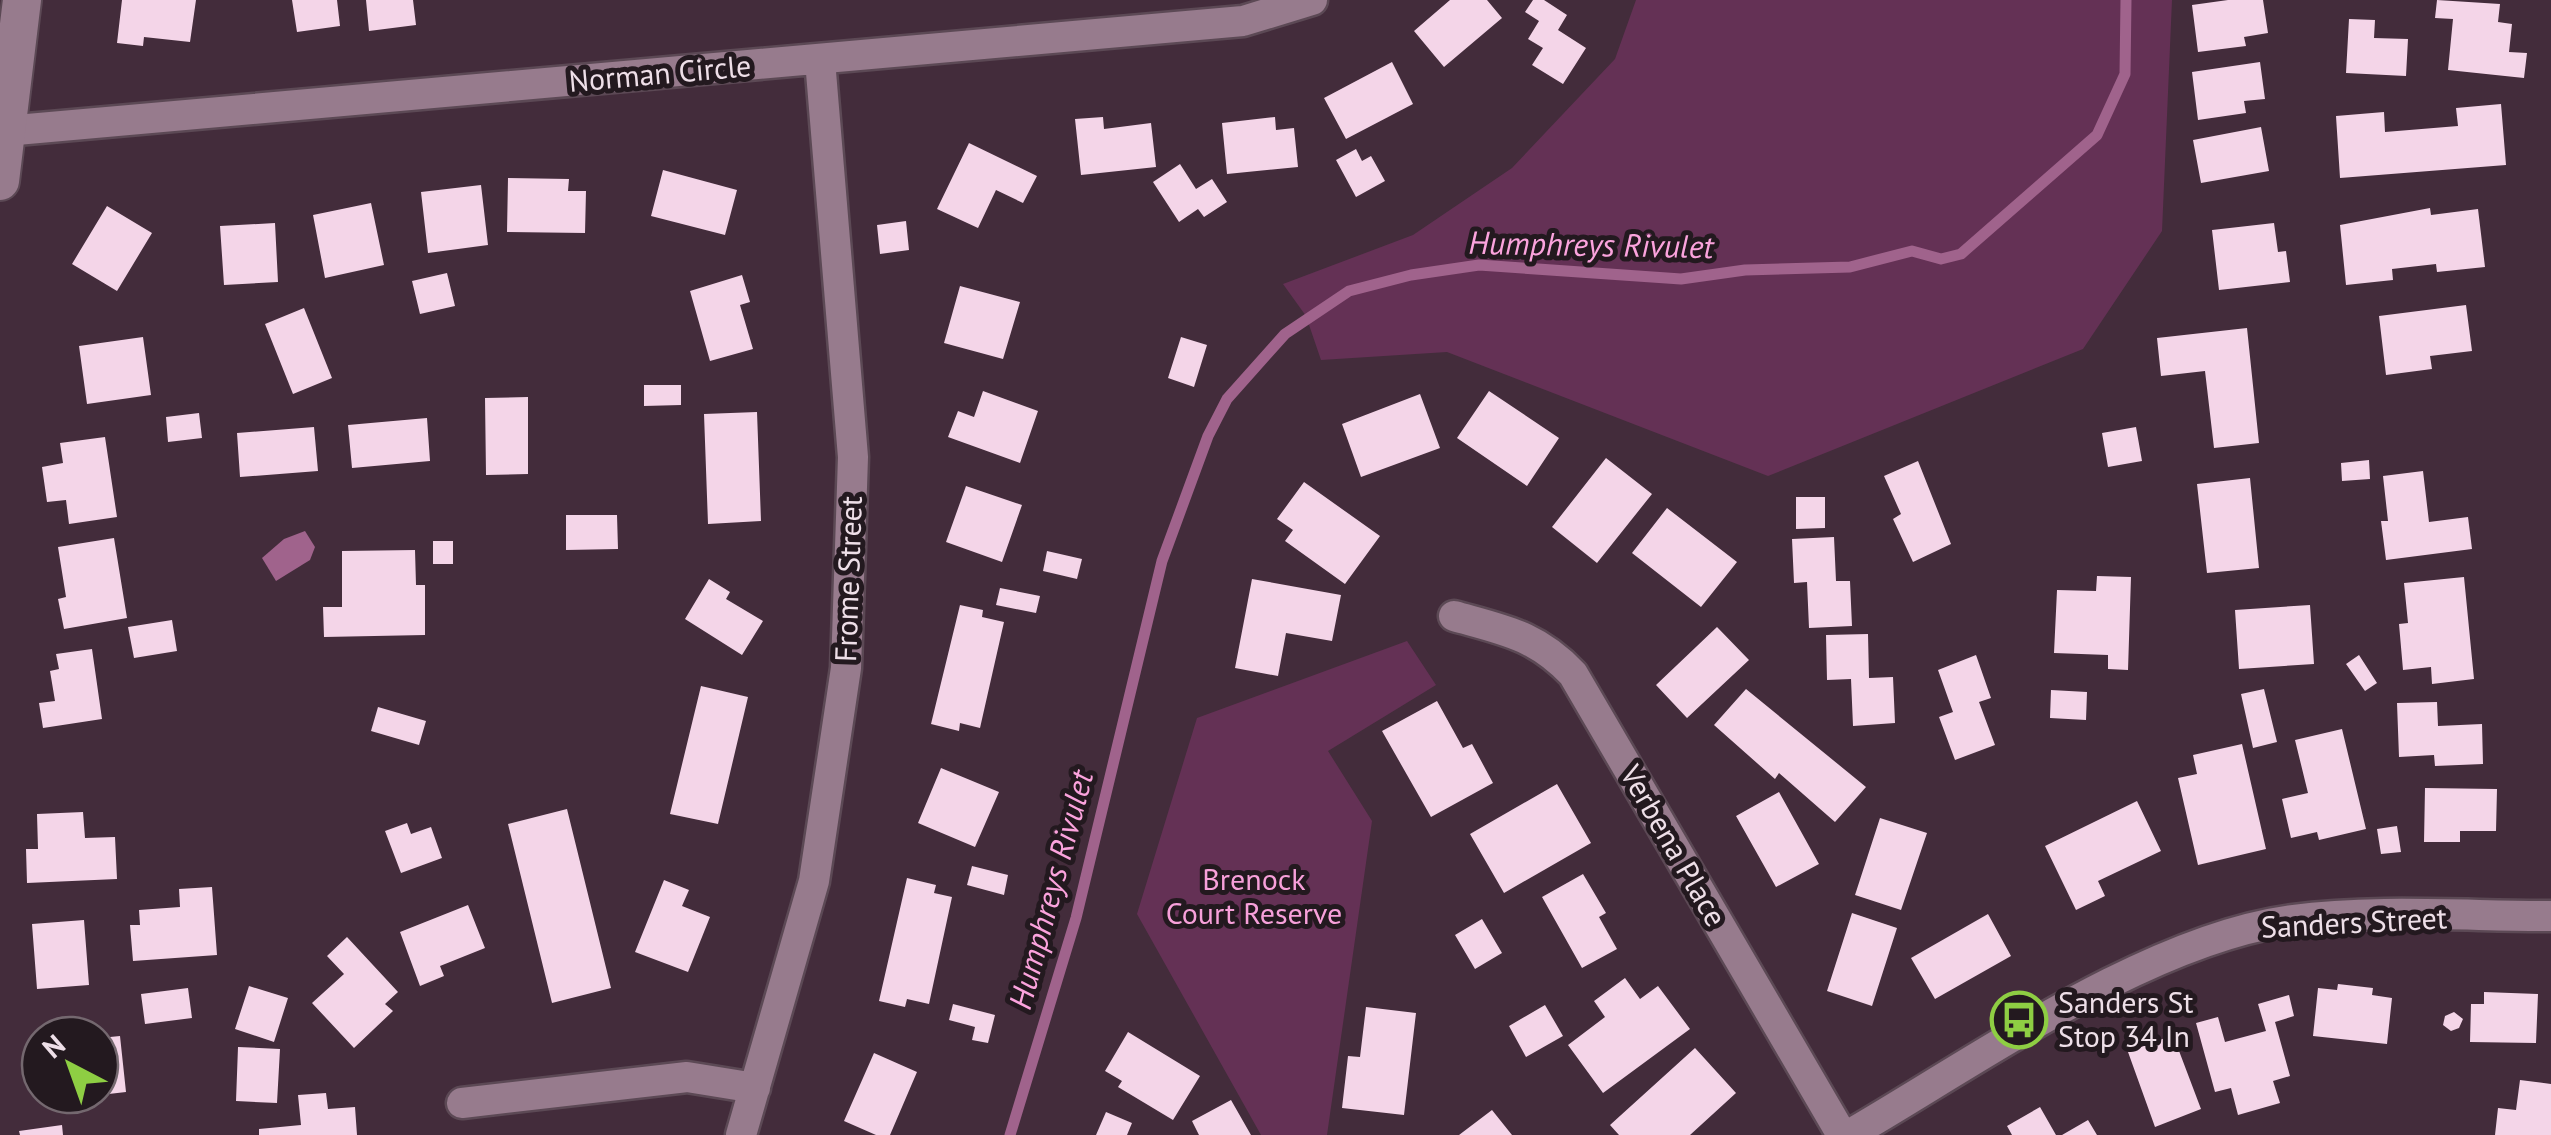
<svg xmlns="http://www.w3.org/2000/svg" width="2551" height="1135" font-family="'PT Sans',sans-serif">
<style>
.green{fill:#643155}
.water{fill:#a0638c}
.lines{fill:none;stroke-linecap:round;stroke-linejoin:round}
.stream{stroke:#a0638c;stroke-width:11}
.building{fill:#f4d5e8}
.minor-casing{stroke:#5c4955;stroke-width:35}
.tertiary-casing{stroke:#5c4955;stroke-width:42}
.minor{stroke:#977b8d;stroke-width:30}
.tertiary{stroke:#977b8d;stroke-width:38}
.labels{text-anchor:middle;stroke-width:10;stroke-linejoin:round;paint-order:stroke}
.street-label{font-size:30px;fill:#eedfe8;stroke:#23191f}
.park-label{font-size:30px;fill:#f7a0da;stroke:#23191f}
.poi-label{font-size:30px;fill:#eedfe8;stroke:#23191f;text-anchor:start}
.water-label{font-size:32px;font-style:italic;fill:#fba3dd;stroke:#23191f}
</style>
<rect width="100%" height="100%" fill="#432c3b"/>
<path class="green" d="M1636,0H2172L2162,231L2083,349L1768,476L1447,352L1321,360L1306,316L1283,284L1413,235L1512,168L1615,59Z
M1407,641L1436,685L1328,751L1372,821L1327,1135H1261L1137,914L1197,718Z"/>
<path class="water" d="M305,531L315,547L310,560L276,581L262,558L284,539Z"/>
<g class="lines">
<path class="stream" d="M1010,1135L1076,918L1162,561L1208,436L1227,399L1285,334L1349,291L1411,275L1479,265L1681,279L1745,270L1850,267L1912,251L1941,259L1961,254L2097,135L2125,74L2126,0"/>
</g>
<path class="building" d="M122,0H196L190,42L144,37L143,46L117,43Z
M292,0H337L340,26L297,32Z
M366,0H413L416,25L369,31Z
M1450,0H1487L1502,18L1444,67L1414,31Z
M1533,0H1544L1567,15L1558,30L1586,48L1563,84L1532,65L1543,48L1528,39L1539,21L1525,12Z
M2228,0H2263L2268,33L2244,37L2246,46L2198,52L2192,5Z
M2437,0L2500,4L2498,22L2512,24L2509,52L2527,53L2524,78L2448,70L2453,19L2435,18Z
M2349,19L2375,20L2374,38L2408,39L2406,76L2346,73Z
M1392,62L1413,104L1346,139L1324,98Z
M2260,62L2265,99L2244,101L2246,113L2198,120L2192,72Z
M2501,104L2506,165L2340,178L2336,116L2384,112L2385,132L2458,126L2456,108Z
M1103,117L1104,129L1151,123L1156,167L1081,175L1075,119Z
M1275,117L1276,130L1294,128L1298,167L1227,174L1222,123Z
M2261,127L2269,171L2201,183L2193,140Z
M969,143L1037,176L1023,203L996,190L978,228L937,209Z
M1356,149L1362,161L1371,156L1385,181L1356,197L1336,160Z
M1180,164L1196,189L1212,179L1227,202L1204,217L1198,209L1179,222L1153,182Z
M663,170L737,190L725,235L651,216Z
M508,178L569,179L568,191H586L585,233L507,232Z
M481,185L488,245L428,253L421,192Z
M371,203L384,265L325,278L313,215Z
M107,206L152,233L117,291L72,264Z
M2430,208L2431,215L2478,209L2485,267L2437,272L2436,264L2392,269L2393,280L2346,285L2340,225Z
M906,221L909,250L880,254L877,225Z
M275,223L278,282L224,285L220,226Z
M2274,223L2278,252L2286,251L2290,282L2219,290L2212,230Z
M447,273L455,306L420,314L412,281Z
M742,275L750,302L740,305L753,349L710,361L690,291Z
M960,286L1020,302L1003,359L944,343Z
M2466,305L2472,351L2430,356L2432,369L2386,375L2379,316Z
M304,308L332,378L293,394L265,324Z
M2247,328L2259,443L2214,448L2205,371L2161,376L2157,338Z
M143,337L151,395L87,404L79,346Z
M1181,337L1207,345L1194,387L1168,378Z
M644,385H681V405L644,406Z
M983,391L1038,411L1020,463L948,437L958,411L974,417Z
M1489,391L1559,438L1527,486L1457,438Z
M1420,394L1440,448L1361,477L1342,424Z
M528,397V474L486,475L485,398Z
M757,412L761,521L708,524L704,414Z
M199,413L202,438L168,442L166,417Z
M427,418L430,461L352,468L348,425Z
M314,427L318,471L240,477L237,433Z
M2136,427L2142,461L2108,467L2102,433Z
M105,437L117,517L69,524L66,500L47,502L42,467L63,463L60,443Z
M1606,458L1652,494L1597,563L1552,527Z
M2369,460L2370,479L2342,481L2341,463Z
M1918,461L1951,544L1913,562L1893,519L1901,514L1884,476Z
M2423,471L2429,522L2468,517L2472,549L2386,560L2381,521H2388L2383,476Z
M2250,478L2259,568L2207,573L2197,484Z
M1304,482L1380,536L1345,584L1285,541L1293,530L1277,519Z
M966,486L1022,505L1002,562L946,542Z
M1796,497H1825V528L1796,529Z
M1667,508L1737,562L1701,607L1632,553Z
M566,515H617L618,549L566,550Z
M1834,537L1836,581H1850L1852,626L1809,628L1807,582L1794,583L1792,539Z
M114,538L127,618L64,629L58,599L66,597L58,547Z
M433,541H453V564H433Z
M415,550L416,585H425V635L324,637L323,607H342V551Z
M1047,551L1082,559L1077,579L1043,571Z
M2097,576L2131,577L2128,670L2108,669V655L2054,653L2057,590L2096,591Z
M2464,577L2474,679L2432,684L2431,667L2403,670L2399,624L2408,623L2404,583Z
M709,579L730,592L726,599L763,621L742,655L685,619Z
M1252,579L1341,595L1332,641L1286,633L1278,676L1235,668Z
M1000,588L1040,596L1036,613L996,605Z
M960,605L983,610L982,617L1004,622L980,728L960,723L959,731L931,724Z
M2310,605L2314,664L2239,669L2235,610Z
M172,620L177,651L134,658L128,627Z
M1717,627L1749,660L1687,718L1656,685Z
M1868,634L1869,678L1893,677L1895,723L1853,726L1851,679L1827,680L1826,635Z
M92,649L102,719L43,728L39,703L55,701L50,671L59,669L56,654Z
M1976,655L1991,698L1979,702L1995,745L1955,760L1939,717L1953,712L1938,670Z
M2359,655L2377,683L2365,691L2346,664Z
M701,686L748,697L718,824L670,814Z
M1746,689L1866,787L1835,822L1779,773L1775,779L1714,725Z
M2264,689L2277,742L2253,748L2241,694Z
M2051,690L2087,692L2086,720L2050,718Z
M1437,701L1463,748L1472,744L1493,783L1431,817L1382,731Z
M2437,702L2438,726L2482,724L2483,764L2435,766L2434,755L2399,757L2397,703Z
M378,707L426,721L419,745L371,731Z
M2342,729L2366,829L2319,840L2317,832L2291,838L2282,799L2308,793L2295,740Z
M2242,744L2266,849L2198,865L2178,778L2197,774L2193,755Z
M941,768L999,792L975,847L918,823Z
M1557,784L1591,843L1504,893L1470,834Z
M2425,788L2497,789L2496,831H2460V842H2424Z
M1779,792L1819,864L1776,887L1736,816Z
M2137,801L2161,851L2098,881L2105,896L2076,910L2045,846Z
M567,809L611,988L552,1003L508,824Z
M83,812L85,838L115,837L117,879L27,883L26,849H38L37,814Z
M1880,818L1927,833L1901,910L1855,895Z
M407,823L411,834L431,827L442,858L401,873L385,831Z
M2397,826L2401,852L2381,854L2377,829Z
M972,866L1008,875L1004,895L967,885Z
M1583,874L1606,913L1599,917L1617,949L1582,968L1542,897Z
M907,878L936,885L934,893L952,897L929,1004L907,999L905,1007L879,1001Z
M664,880L689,890L682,906L710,917L688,972L635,952Z
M212,887L217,955L133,961L130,925H140L139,910L180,907L179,889Z
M468,905L485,948L440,966L444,976L420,986L400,932Z
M1852,913L1897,928L1872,1006L1827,991Z
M1988,914L2011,956L1935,999L1911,958Z
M1482,919L1502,953L1475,969L1455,935Z
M84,920L89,985L37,989L32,924Z
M347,937L398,992L385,1004L393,1011L354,1048L312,1003L344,974L327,956Z
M1625,978L1640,999L1658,986L1690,1029L1603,1093L1568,1045L1605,1017L1594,1001Z
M2338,984L2373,988L2372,995L2392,998L2387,1044L2313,1036L2318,988L2337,990Z
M249,986L288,998L274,1042L235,1029Z
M188,988L192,1018L145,1024L141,994Z
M2484,992L2538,994L2536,1043L2470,1042L2471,1004H2484Z
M2289,995L2294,1016L2275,1022L2290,1076L2273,1081L2280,1103L2238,1115L2231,1088L2215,1092L2196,1023L2218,1017L2225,1042L2266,1031L2258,1004Z
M953,1004L995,1015L988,1043L972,1040L975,1027L949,1020Z
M1545,1005L1563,1036L1526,1057L1509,1026Z
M1366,1007L1416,1013L1404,1115L1342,1108L1348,1056L1360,1057Z
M2454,1012L2463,1019L2459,1028L2451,1031L2443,1025L2445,1016Z
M1128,1032L1200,1076L1173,1120L1118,1087L1122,1081L1105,1071Z
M2173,1035L2201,1109L2155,1127L2128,1052Z
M120,1036L126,1092L100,1095V1038Z
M238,1047L280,1049L277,1103L236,1101Z
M1695,1048L1736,1093L1690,1135H1619L1610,1125Z
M874,1053L917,1072L890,1135H876L844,1121Z
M2520,1080L2551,1084V1135H2495L2498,1108L2516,1110Z
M326,1093L328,1109L355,1107L357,1135H259V1129L301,1125L298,1095Z
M46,1095H85V1097L47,1102Z
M1231,1100L1251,1135H1199L1192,1121Z
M2040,1107L2056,1135H2012L2007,1126Z
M1492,1110L1512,1135H1459Z
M1106,1112L1132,1123L1127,1135H1096Z
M2088,1120L2097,1135H2062Z
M62,1125L63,1135H20L19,1131Z"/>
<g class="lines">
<g class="minor-casing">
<path id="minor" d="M5,131L1243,21L1312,0
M1454,616C1504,630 1536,635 1573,674L1842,1135
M462,1103L687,1077L755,1088
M741,1135L814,881L846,668L853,457L820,60
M1849,1135C1975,1062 2148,939 2292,920C2376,909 2466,916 2551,916"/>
</g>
<g class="tertiary-casing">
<path id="tertiary" d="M0,181L22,0"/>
</g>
<use href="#minor" class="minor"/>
<use href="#tertiary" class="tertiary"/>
</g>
<defs>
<g id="bus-ring" transform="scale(2.875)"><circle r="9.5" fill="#23191f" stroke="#8ece43" stroke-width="1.5"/><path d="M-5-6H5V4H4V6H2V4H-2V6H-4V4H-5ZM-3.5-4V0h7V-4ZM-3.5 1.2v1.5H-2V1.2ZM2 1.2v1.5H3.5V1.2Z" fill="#8ece43"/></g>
</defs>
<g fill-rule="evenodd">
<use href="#bus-ring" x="2019" y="1020"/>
</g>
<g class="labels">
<g class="street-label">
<text transform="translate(660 74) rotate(-5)" y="10">Norman Circle</text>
<text transform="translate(849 579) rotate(-88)" y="10">Frome Street</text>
<text transform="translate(1673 846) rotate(60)" y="10">Verbena Place</text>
<text transform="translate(2354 923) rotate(-3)" y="10">Sanders Street</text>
</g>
<g class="park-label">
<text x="1254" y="890">Brenock<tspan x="1254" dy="34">Court Reserve</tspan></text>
</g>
<g class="poi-label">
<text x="2058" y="1013">Sanders St<tspan x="2058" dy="34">Stop 34 In</tspan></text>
</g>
<g class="water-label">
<text transform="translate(1591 245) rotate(1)" y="11">Humphreys Rivulet</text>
<text transform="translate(1051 890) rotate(-75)" y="11">Humphreys Rivulet</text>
</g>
</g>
<g transform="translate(70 1065) rotate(319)"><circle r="48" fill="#23191f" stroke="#74686f" stroke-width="2.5"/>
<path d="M0-8L18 38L0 25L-18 38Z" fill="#8ece43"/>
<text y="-15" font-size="28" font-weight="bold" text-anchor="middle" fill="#eedfe8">N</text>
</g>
</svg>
